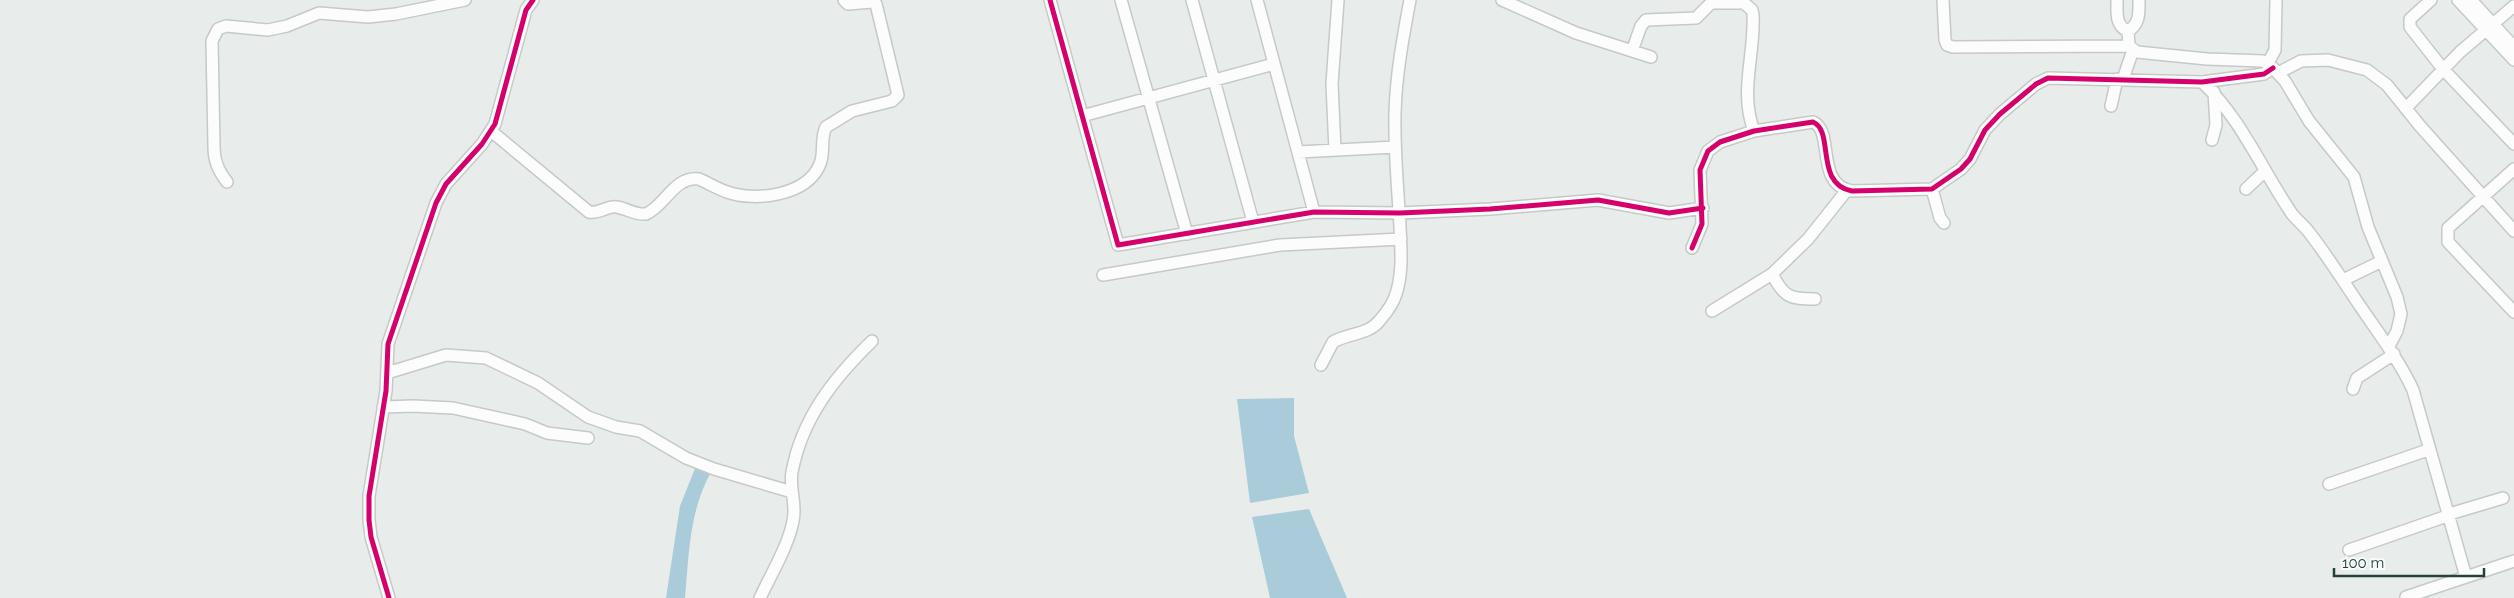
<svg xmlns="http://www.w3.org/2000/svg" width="2514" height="598" font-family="Raleway,sans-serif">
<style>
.water{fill:#aacbd9}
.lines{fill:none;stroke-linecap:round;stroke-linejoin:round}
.street-casing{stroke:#c5c9c8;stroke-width:14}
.street{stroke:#fcfcfc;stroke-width:11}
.cycleway-casing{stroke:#f7fbf9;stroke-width:8}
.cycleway{stroke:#d6006c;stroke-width:5}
</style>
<rect width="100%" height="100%" fill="#e8eceb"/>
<path class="water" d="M1294,398V436L1309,493L1250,503L1237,399Z
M696,466L711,472C689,512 689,554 685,598H666L680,506Z
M1309,509L1347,598H1270L1252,517Z"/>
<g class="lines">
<g class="street-casing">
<path id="street" d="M1050,0L1118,245L1314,212L1400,213L1490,209L1598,200L1669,213L1703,208
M1121,0L1187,234
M1192,0L1253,222
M1257,0L1314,212
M1502,0L1576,33L1651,57
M1943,0L1945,40L1947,45L1953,47L2129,46
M2117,0C2117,12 2115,26 2128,31
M2431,0L2410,19V27L2443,69L2514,144
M2458,0L2514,60
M2471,0L2514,47
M2128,31L2129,46L2137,52L2207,59L2263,61L2273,68L2285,81L2309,121L2354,177L2368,227L2397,297L2401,314L2397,331L2389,346
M2128,31C2140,24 2139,13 2139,0
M1632,51L1641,26L1646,20L1696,18L1711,3H1744L1752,10L1753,15C1755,56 1739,91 1754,131
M2268,63L2275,50L2276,0
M2278,73L2301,61L2328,60L2367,70L2387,85L2420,126L2514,231
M2123,79L2133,50
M2202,82C2241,118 2262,170 2292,214C2297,220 2303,225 2308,231C2327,255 2343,281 2360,306C2379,334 2399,360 2413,390L2466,577L2514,561
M2111,106L2117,79
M2406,108L2460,52L2514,6
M1082,116L1274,64
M491,131L589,212C600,214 608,205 617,207C628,209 635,215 646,214C665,206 674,176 699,179C708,183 718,189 727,192C755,202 807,196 820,164C825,152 820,138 826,127L852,111L892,101L898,95L876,4L872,2L848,4L844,0
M2212,140L2216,125L2214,92
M1335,150L1332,84L1338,0
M1298,152L1395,147
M2514,169L2448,228V242L2514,312
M227,182C218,170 214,161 214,146L212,41L218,29L226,26L268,30L287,26L319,13L368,17L396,14L465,0
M1932,189L1940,218L1944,223
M2246,189L2265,171
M1692,248L1702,224L1700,170L1708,151L1720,142L1754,131L1813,122C1835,131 1814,184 1852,191L1932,189L1961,169L1970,159L1985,130L2000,114L2036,84L2048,78L2202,82L2264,74L2273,68
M1772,274C1784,297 1789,299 1815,299
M1103,275L1280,245L1401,239
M2343,280L2382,261
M1712,311L1772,274L1808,239L1847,190
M1321,365L1333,342C1348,333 1369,335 1380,320C1387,312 1393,304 1396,294C1403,273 1401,249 1400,227C1398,189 1394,151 1395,113C1396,75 1403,37 1410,0
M387,373L446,355L486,358L538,383L588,417L616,427L640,431L686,458L714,469L792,492
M2353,389L2357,378L2394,354
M383,407L413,406L453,408L525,424L547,433L588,438
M2329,484L2428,450
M2446,515L2503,498
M2349,550L2447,516
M2406,597L2466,577
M389,598L371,537L369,520V496L386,391L388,344L436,203L446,184L482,144L495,124L526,10L533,0
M760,598C771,574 788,547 793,521C797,504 789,489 792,472C802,418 834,378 872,341"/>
</g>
<use href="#street" class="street"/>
<g class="cycleway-casing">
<path id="cycleway" d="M1050,0L1118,245L1314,212L1400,213L1490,209L1598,200L1669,213L1703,208
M1692,248L1702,224L1700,170L1708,151L1720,142L1754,131L1813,122C1835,131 1814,184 1852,191L1932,189L1961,169L1970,159L1985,130L2000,114L2036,84L2048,78L2202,82L2264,74L2273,68
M389,598L371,537L369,520V496L386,391L388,344L436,203L446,184L482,144L495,124L526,10L533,0"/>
</g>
<use href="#cycleway" class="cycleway"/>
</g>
<path d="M2334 568v8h150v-8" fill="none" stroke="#25403d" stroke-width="2.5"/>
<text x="2342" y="568" font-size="15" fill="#25403d" stroke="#f7fbf9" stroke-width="4" paint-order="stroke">100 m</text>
</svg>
